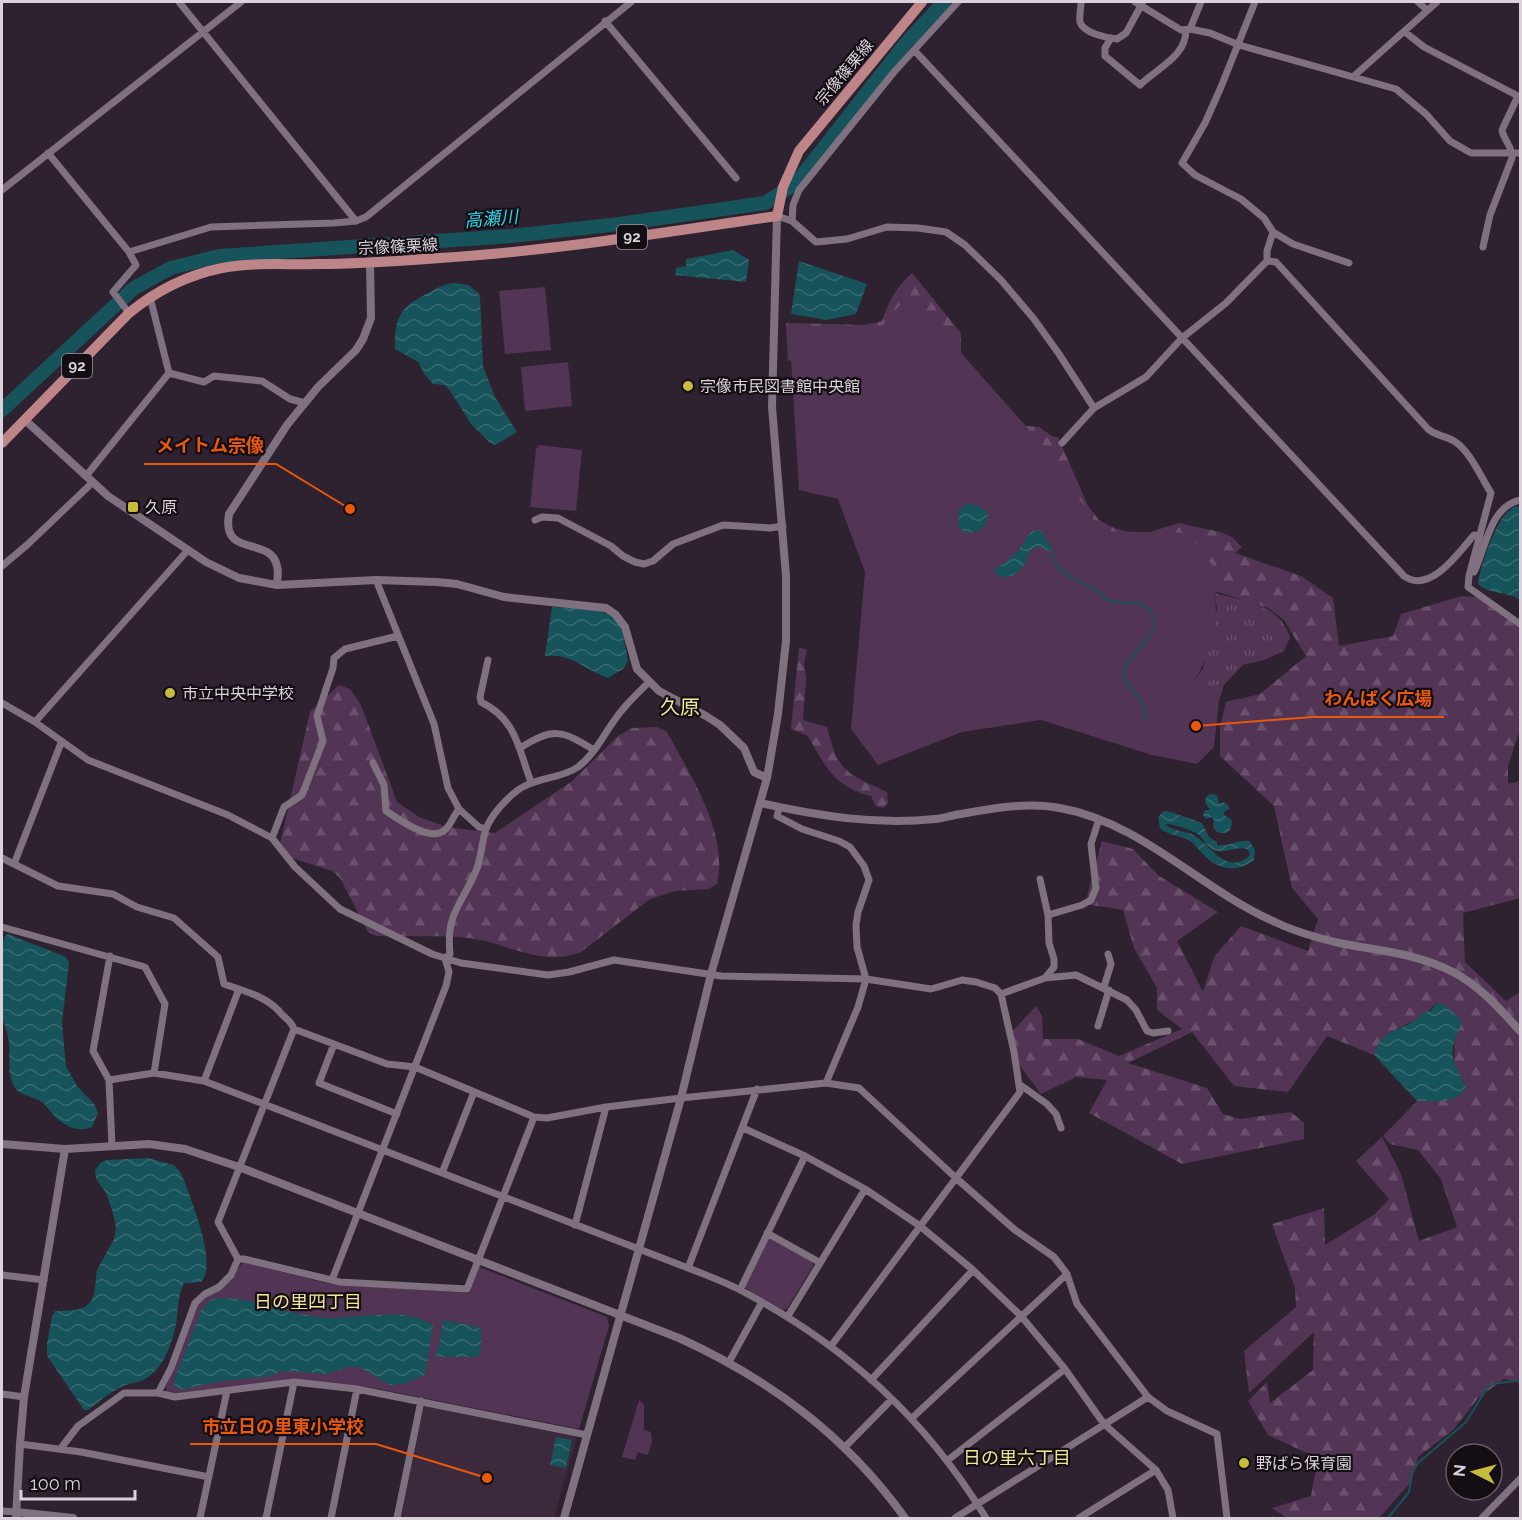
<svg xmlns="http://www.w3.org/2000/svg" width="1522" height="1520" font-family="Raleway,'Noto Sans JP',sans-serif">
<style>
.built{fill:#3c2a3c}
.grass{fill:url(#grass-tufts)}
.forest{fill:url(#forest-firs)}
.green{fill:#523454}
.water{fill:url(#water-waves);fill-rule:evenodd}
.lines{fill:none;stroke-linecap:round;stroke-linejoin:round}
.stream{stroke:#16535a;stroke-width:2}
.river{stroke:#16535a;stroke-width:14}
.minor{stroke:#807181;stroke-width:7}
.tertiary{stroke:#807181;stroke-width:8}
.primary{stroke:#be8589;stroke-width:10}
.poi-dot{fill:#c7bb3c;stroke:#140e14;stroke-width:2}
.labels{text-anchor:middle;stroke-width:4.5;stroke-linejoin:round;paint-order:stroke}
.shield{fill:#140e14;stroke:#9f969f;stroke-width:1.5}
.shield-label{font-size:15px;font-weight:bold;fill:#dad1da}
.street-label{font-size:16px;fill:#dad1da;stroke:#140e14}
.poi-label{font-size:16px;fill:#dad1da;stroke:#140e14;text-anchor:start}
.water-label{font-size:18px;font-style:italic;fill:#26d6e7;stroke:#140e14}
.neighbourhood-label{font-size:18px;fill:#eee797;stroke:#140e14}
.quarter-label{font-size:20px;fill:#eee797;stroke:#140e14}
.leader{fill:none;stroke:#e8590c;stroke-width:2}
.callout-dot{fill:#e8590c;stroke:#140e14;stroke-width:2}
.callout-label{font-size:18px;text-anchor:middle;font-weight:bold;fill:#e8590c;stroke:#140e14;stroke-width:4.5;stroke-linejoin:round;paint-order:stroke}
</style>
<defs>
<pattern id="grass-tufts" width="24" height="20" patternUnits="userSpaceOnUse" patternTransform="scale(1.5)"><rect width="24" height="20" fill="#523454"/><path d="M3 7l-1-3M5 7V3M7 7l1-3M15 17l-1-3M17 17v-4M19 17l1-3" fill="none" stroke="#6a506c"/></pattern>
<pattern id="forest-firs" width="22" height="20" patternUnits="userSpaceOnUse" patternTransform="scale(1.5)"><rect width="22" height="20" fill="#523454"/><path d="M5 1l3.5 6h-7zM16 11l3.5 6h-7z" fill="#6a506c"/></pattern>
<pattern id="water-waves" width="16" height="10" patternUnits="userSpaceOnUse" patternTransform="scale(1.5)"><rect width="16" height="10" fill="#16535a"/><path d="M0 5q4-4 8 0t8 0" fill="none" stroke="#376b71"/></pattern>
</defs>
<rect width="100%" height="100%" fill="#2f2230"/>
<path class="built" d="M427,1406L577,1437L554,1518H401L423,1408Z"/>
<path class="grass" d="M1214,593C1242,600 1281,604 1290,638L1284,651L1264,660L1243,665L1224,685L1189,689L1203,668L1217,608Z"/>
<path class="forest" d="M912,273L961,333V360L1017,425L1039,427L1053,437H1058L1088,506L1099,520L1114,528L1140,535L1179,523L1220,532L1232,537L1242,547L1235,553L1301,576L1333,598L1339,646L1393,636L1401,614L1462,596L1477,597L1517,624L1520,631V730L1508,766V784L1520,781V898L1463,913L1465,962L1506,1001L1520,992V1383L1504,1379L1479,1397L1453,1430L1418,1457L1411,1482L1379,1518H1287L1272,1508L1311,1496L1318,1458L1268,1435L1248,1401L1267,1382L1270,1403L1313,1370L1314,1332L1249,1393L1244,1351L1296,1307L1295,1288L1272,1224L1324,1208L1325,1245L1375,1214L1389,1199L1356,1161L1382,1137L1401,1174L1419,1241L1457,1227L1441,1179L1418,1150L1390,1144L1383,1136L1417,1101H1427C1462,1066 1455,1059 1452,1012L1437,1003L1416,1021L1408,1023L1388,1034L1380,1042L1374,1055L1327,1036L1288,1092L1234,1086L1192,1032L1128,1063L1207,1088L1223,1114L1240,1119L1291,1112L1304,1123V1139L1182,1164L1089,1113L1107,1080L1076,1077L1041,1094L1020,1066L1009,1035L1036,1006L1042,1016L1043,1039H1078L1119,1056L1182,1029L1157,1010V988L1134,948L1123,910L1085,904L1102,841L1133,849L1159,876L1218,912L1177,941L1203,992L1214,957L1241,926L1308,951L1318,919L1292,888L1274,806L1220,756V726L1226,702L1260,694L1306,656L1284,620L1268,608L1112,558L890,335L818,355L788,361L786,323L865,325L882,321C889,301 896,287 912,273Z
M799,647L807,650L804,664L806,678L803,720L827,727C838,772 846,773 887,792L888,803L883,808L876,806L871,796C834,787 825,766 808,736L791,729Z
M339,685L350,689L361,705L397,802L419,817L447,827L495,833L571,782L618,736L632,728L657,727L667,732C690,775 729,833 717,884L709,889L675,891L650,899L581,952C542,968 506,942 468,938C438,935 406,937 376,936L368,932L340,878L332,871L286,856L280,844L310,712Z"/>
<path class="green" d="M545,287L551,350L505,354L499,291Z
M909,294L1046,449L1101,531L1188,533L1228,586L1214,593C1221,628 1208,659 1190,688L1224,685L1219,701L1214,747L1197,764L1152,755L1041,720L962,732L878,765L851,729L865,572L838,499L799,490L789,327L881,328Z
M568,362L572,406L525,411L521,367Z
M539,445L582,450L576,511L530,507L536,449Z
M771,1238L813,1261V1266L787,1309L783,1310L745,1288V1286L768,1239Z
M243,1262L330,1284L469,1293L479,1267L607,1317L609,1326L579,1429L369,1387L291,1379L175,1394L167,1393L166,1387L198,1304L233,1275Z
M639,1400L644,1405V1430L651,1432L652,1441L648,1455L638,1452L635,1460L622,1457Z"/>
<path class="water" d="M733,250L749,260L746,282L675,275L676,268L686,266V259Z
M799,261L867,284L856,314L827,320L791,314Z
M454,283L469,285L480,295L483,366L495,397L517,432L495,445L489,442L471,424L449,389L444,385L433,384L425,375L418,362L395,349C394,318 400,307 428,293C437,288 444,284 454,283Z
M966,504L979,506L988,513C988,528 976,535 963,532L958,524L959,510Z
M1520,506V600C1508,591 1490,595 1478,584C1480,567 1496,518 1511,509C1514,506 1517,507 1520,506Z
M1038,530L1042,531L1049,545L1052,546V550L1048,551C1021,533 1035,580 1000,577L993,570C1014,558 1019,550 1031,532Z
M552,607C573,609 612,604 621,628C624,638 626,650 628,661L623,669L608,678C583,669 573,654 545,656Z
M1210,794L1217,795L1219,804L1224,802L1229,806V809L1224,812V815L1231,819L1232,823C1231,832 1226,835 1217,832L1213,827L1214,820L1212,817L1206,819L1203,815L1205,810H1210L1205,803L1206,797Z
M1164,811L1171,812L1202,823L1209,837L1217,842V845C1230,847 1237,839 1249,841L1255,850L1254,860C1237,873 1217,870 1203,854C1199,850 1195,844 1190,841C1180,835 1168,836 1160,828L1158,817ZM1165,824C1170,823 1194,830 1199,835C1204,839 1206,846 1212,849C1225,856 1237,844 1248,850L1250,855C1228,877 1210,845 1195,836C1185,830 1173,832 1165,824Z
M8,934L66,957L69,963L62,1022L66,1066L77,1086L95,1105L98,1113L92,1127C73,1135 57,1121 46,1106C39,1097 27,1098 18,1091C5,1079 11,1057 9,1042C8,1032 3,1024 2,1015C0,994 1,967 2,945L5,936Z
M1437,1003L1445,1005L1462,1021C1460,1030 1457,1032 1455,1039C1447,1062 1460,1069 1466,1088C1457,1104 1433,1101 1417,1101L1374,1055C1376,1051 1377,1045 1380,1042C1391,1027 1414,1027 1423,1012L1430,1011Z
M148,1158L174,1165L181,1173C189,1194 219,1265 201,1282L184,1283C176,1298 179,1318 174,1333C169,1351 162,1369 145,1379C138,1383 130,1383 123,1386C110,1392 99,1402 88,1410H84L47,1356V1344L52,1316L55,1311L76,1310L85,1307L92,1300L94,1295L97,1270L114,1239L116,1228L113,1213L106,1193L96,1179L95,1170L100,1163L107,1160Z
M217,1298C256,1297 292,1317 330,1318C358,1318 412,1306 433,1326L425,1375L403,1384L390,1385L359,1367H350L325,1374L293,1371L281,1372L265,1377L221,1381L180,1390L174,1384L175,1378L201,1310L210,1301Z
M445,1320L478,1327L482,1331L480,1355L477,1357H436L443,1322Z
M556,1437L572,1440L566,1468L550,1465Z"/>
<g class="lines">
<path class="stream" d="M1050,550C1060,578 1072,576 1095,590C1099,593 1102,597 1106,599C1123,608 1145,594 1153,618C1160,639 1124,655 1124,672C1124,691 1146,694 1146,720
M1388,1518L1409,1492L1412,1473L1418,1463L1466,1422L1487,1388L1493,1384L1520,1380"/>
<path class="river" d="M2,410L134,288L171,268L219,256L512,236L619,224L765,203L796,183L905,44L944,2"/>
<path class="minor" d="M179,2L356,221
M1081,2C1081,8 1079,16 1080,22C1083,33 1107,38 1117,39L1126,33L1143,2
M1135,2L1181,30L1190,29L1210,33L1239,45L1396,89L1426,114L1450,141L1471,153H1520
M1255,2L1221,87L1205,123L1182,163L1195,175L1241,199L1264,218L1273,232L1293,244L1349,263
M1418,2L1427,10
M605,21L736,178
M1190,29L1201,2
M1405,32L1424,47L1518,96L1502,130C1504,141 1513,147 1512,158L1490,215L1483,247
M1111,38L1105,48V56L1140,85C1157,68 1186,57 1186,30
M914,50L1404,576C1430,595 1459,552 1474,535L1480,536
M1354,76L1437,2
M48,153L129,252L136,265L113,292L129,313
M2,190L241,2
M777,216L792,221L816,242L847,239L887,227L918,228L946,232L965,245L1001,280L1034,319L1059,354L1094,408
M792,221L793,205L799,190L894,72L958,2
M129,252L211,227L334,223L356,221L366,217L631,2
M1267,261L1276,262L1428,429C1436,436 1446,436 1454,441C1470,451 1481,477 1491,493L1469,576L1468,587L1520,624
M169,373L204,382L214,376L262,381L290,399L305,403
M1062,443L1094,408L1146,377L1182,338L1226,303L1267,261V251L1273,232
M86,476L169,373L150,297
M535,520L542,517L558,518L611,546L623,556L635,562L644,564L653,561L673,544L723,525L770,528L783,526
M2,566L27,545L93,482
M1474,572C1486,549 1489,507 1520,500
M376,580L434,724L448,788L459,809L479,827L486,829
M488,660L480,697L481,702C517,720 518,748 531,782
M2,703L35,722L88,760L228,815L272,838L295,867L340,909L432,954L461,963L548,975L569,972L614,960L721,976L866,979L931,989L962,980L976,982L995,988L1001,994L1014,1052L1020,1092L831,1346
M35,722L188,550
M520,748C553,727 562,730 594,750
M373,763L384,785L386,811C399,819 431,844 446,829C451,824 454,815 459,809
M779,808L777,816L802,829L839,841L850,847L864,866L869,880L858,912L856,925L857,947L866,979L858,1007L826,1083
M272,838L284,807L302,795L323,741L317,716L333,668L334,658L345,649L398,636
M2,858L58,886L113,894L137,907L174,918L218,957L224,984C244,991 265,996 279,1011C284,1018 291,1020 294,1029L387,1064L415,1067L534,1117L547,1118L606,1107L681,1098L826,1083L859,1088L956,1178L1015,1230L1054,1257L1067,1274L1077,1304L1148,1397L1167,1411L1217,1434L1227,1518
M14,864L61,743
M1040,879L1048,915
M2,927L145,967L165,1004L154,1073
M110,956L93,1051L109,1080L112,1146
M445,958L450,954C446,914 460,907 475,873C482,859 481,843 486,829C491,815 507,798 518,790C536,777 561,779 578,767C598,752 607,727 623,709C631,699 640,691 649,682
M1045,978L1054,967V959L1049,943L1048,915L1082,905L1091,900L1096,888L1091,844L1099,819
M1104,987L1111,964L1108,954
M1001,994L1045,978L1076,975L1127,1000L1136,1010L1147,1031L1153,1033L1168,1031
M1098,1026L1109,990
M334,1044L319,1083L397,1114
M109,1080L154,1073L204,1081L688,1268C706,1275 725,1282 742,1291C845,1345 925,1418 986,1518
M204,1081L239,989
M1019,1084L1047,1104L1056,1114L1061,1128
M743,1128L805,1156L865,1189L920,1226L973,1270L1021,1316L1065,1369L1104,1424L1156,1470L1168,1490L1173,1518
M442,1173L474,1092
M575,1225L606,1107
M767,1233L819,1262
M238,1259H244L340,1282L467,1289L534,1117
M238,1259L218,1222L294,1029
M688,1268L757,1089
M2,1275L44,1280
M332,1280L446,986L449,972L445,958
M740,1290L805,1156
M788,1316L865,1189
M729,1362L762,1302
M871,1380L973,1270
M158,1393L171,1368L195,1303L205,1294L219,1287L231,1275L238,1259
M2,1394L24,1397
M912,1418L1067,1274
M20,1444L81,1452L209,1477
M845,1447L892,1399
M61,1448L78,1426L124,1393H158L175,1397L294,1382L357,1389L587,1435
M948,1460L1065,1369
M2,1511L16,1512
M200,1518L227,1391
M266,1518L294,1382
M331,1518L357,1389
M397,1518L421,1401
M955,1518L1148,1397
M1079,1518L1156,1470
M1482,1518L1520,1479"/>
<path class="tertiary" d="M25,420L108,496L206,562L239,578L277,585L376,580L437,582L457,584L504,597L606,608L615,614L625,627L637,669L659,691L706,716L720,725L744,748L754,772L767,778
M277,585C277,579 279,572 277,566C270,535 221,559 229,514L287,425L318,387L356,350L363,339L371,318L370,263
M760,803C818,816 875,825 935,819C944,818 953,815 961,814C993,808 1028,802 1060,808C1143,823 1200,889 1275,922C1296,932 1321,939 1344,944C1382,951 1418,954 1453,972C1480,986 1500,1009 1520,1031
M2,1144L65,1149L149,1144L185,1149L239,1167L679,1338C771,1380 846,1436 905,1518
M16,1512L73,1518
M16,1518L20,1444L24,1397L65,1149
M564,1518L681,1098L711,974L767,778L778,714L786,641V576L772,407L777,216"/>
<path class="primary" d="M2,443L129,313C156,291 187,275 222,268C253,262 286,265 317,264C358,264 399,261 440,258C553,251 665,232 777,216L783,187L799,151L922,2"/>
</g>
<g class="poi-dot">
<circle cx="688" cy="386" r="6"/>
<rect x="127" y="501" width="12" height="12" rx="3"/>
<circle cx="170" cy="693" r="6"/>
<circle cx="1244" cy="1463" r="6"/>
</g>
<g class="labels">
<g class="shield">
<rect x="617" y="225" width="30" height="24" rx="4.5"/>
<rect x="62" y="354" width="30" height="24" rx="4.5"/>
</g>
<g class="shield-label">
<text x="632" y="242">92</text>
<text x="77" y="371">92</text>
</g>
<g class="street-label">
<text transform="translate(844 72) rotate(-50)" y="6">宗像篠栗線</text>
<text transform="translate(398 246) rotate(-3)" y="6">宗像篠栗線</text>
</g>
<g class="poi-label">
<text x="700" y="392">宗像市民図書館中央館</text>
<text x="145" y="513">久原</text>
<text x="182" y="699">市立中央中学校</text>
<text x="1256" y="1469">野ばら保育園</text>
</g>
<g class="water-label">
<text transform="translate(491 219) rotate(-5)" y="6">高瀬川</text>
</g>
<g class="neighbourhood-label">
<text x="308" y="1308">日の里四丁目</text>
<text x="1017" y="1464">日の里六丁目</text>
</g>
<g class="quarter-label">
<text x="680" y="714">久原</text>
</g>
</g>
<path class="leader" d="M350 509L276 464H144M1196 726L1312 717H1444M487 1478L376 1444H190"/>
<g class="callout-dot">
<circle cx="350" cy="509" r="6"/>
<circle cx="1196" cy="726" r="6"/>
<circle cx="487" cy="1478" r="6"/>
</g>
<g class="callout-label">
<text x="210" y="452">メイトム宗像</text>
<text x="1378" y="705">わんぱく広場</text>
<text x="283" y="1433">市立日の里東小学校</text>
</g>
<rect width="1522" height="1520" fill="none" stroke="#dad1da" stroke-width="6"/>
<g transform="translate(1474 1472) rotate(276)"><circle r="28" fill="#140e14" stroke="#635c63" stroke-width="1.5"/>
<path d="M0-4.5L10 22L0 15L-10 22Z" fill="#c7bb3c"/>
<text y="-9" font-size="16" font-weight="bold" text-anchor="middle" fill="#dad1da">N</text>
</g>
<path d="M21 1490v9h114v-9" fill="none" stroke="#dad1da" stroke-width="3"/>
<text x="30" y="1490" font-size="18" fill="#dad1da" stroke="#140e14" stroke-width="4.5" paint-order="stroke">100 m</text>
</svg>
